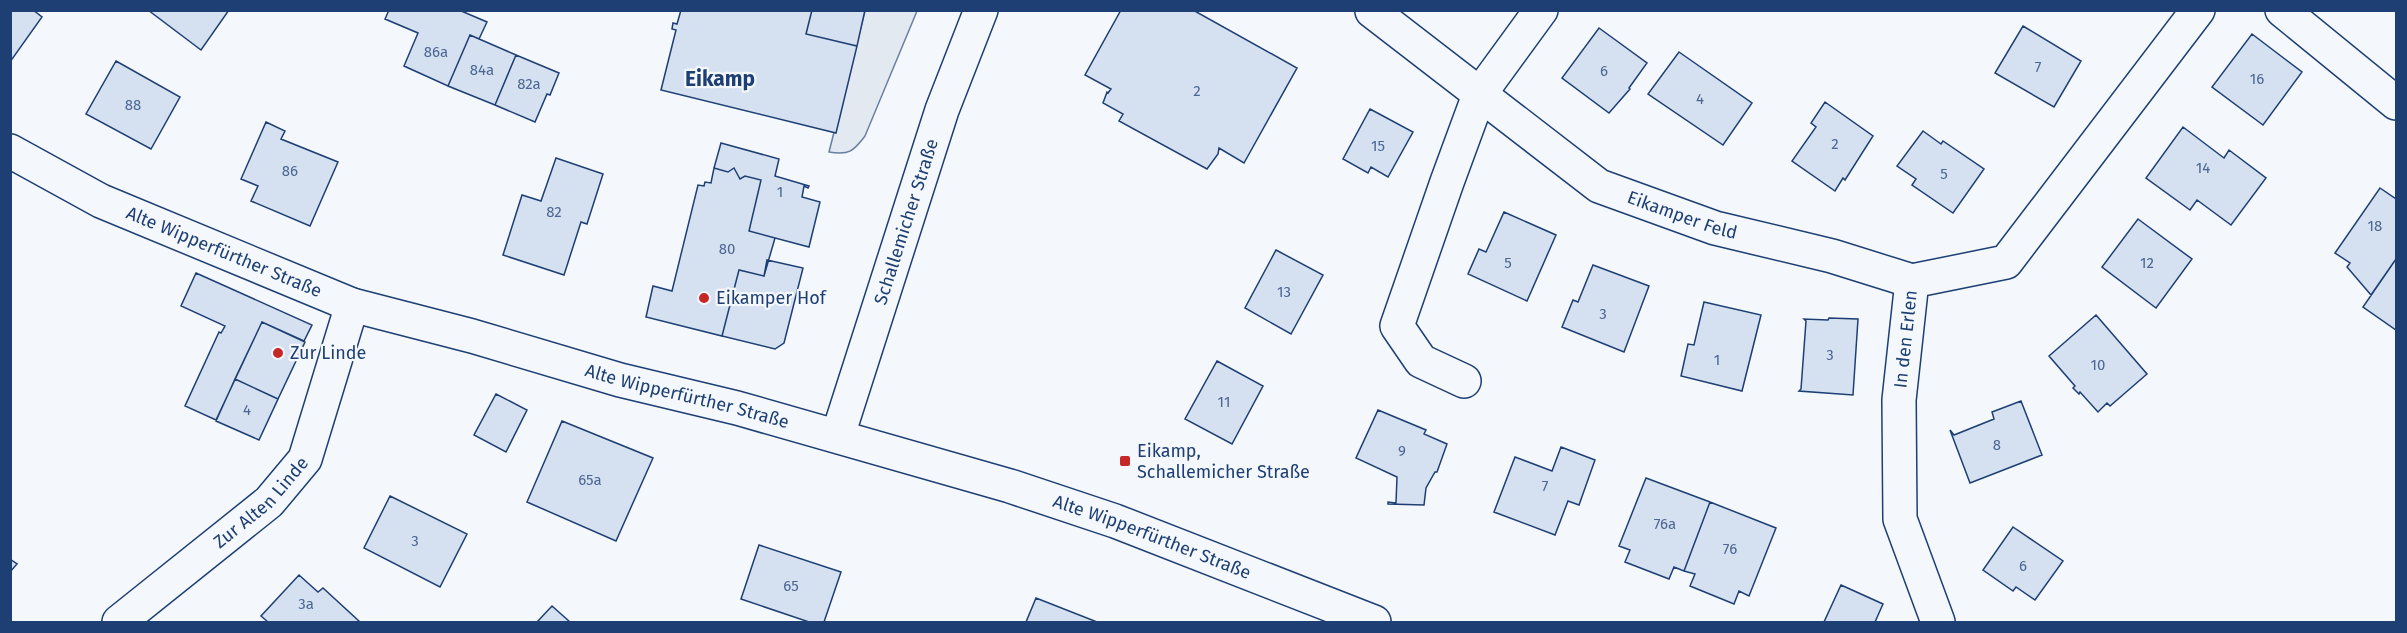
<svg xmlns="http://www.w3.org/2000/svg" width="2407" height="633" font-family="'Fira Sans',sans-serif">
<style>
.green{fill:#e3e9f0;stroke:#687fa3;stroke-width:1.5}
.building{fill:#d5e0f0;stroke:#1d3f73;stroke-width:1.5}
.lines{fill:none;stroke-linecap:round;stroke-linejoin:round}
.minor-casing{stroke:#1d3f73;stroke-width:36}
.major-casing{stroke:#1d3f73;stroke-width:36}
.minor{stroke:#f4f7fb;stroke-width:33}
.major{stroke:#f4f7fb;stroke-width:33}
.poi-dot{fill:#c62828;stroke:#f4f7fb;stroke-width:2}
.labels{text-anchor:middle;stroke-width:4.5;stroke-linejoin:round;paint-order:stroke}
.number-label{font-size:15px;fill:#4b6792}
.street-label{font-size:18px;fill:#1d3f73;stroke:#f4f7fb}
.poi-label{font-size:18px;fill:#1d3f73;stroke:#f4f7fb;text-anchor:start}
.quarter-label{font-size:21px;font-weight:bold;fill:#1d3f73;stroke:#f4f7fb}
</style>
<rect width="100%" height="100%" fill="#f4f7fb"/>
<path class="green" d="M865,11H917L865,136C853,152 849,155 829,152Z"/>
<path class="building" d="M10,10H33L42,17L10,62Z
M148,10H229L201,50Z
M389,10H459L487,22L479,39L470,35L448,86L404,66L418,33L385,19Z
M681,10H812L806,34L857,46L836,133L661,90L676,30L672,29L673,23L677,24Z
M812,10H865L857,46L806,34Z
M1121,10H1193L1297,68L1244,163L1219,148L1218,154L1207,169L1119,121L1123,114L1103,103L1107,92L1108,93L1111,89L1085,75Z
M2023,26L2081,61L2054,107L1995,73Z
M1599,28L1647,63L1629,88L1630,89L1609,113L1562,78Z
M2252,34L2302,72L2263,125L2212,87Z
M470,35L516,55L495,105L448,86Z
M1679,52L1752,103L1723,145L1648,94Z
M516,55L559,73L550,95L547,94L535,122L495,105Z
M116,61L180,97L151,149L86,114Z
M1825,102L1873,136L1845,180L1843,178L1835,191L1792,161L1816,127L1811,123Z
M1370,109L1413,132L1388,177L1371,167L1368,173L1343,159Z
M266,122L285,131L281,139L338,162L310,226L251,201L258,186L241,179Z
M2183,127L2224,158L2229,150L2266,178L2231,225L2197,200L2190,210L2146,178Z
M1923,131L1941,144L1943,141L1984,169L1953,213L1912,185L1916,179L1897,166Z
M721,143L779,159L775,176L809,186L808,188L804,186L802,197L820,202L809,247L749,231L761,180L745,176L740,179L734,168L728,172L714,168Z
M556,158L603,174L587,224L581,222L564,275L503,255L522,195L541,201Z
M714,168L728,172L734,168L740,179L745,176L761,180L749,231L775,238L764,276L739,270L722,336L646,317L653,286L672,291L698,185L704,186L705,182L711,183Z
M2380,188L2396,199V259L2371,295L2347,267L2350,263L2335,253Z
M1504,212L1556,235L1527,301L1468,274L1479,249L1486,252Z
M2138,219L2192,259L2156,308L2102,267Z
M1276,250L1323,275L1291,334L1245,308Z
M2396,259V330L2363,307Z
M767,260L803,268L784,343L775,349L722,336L739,270L764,276Z
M1593,265L1649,286L1624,352L1562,327L1573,300L1578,302Z
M196,273L312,325L304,341L262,322L216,420L185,406L219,332L221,333L225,326L181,306Z
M1704,302L1761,315L1742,391L1681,376L1688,344L1694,345Z
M2096,315L2147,374L2110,406L2107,403L2098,412L2080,392L2079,394L2073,388L2075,386L2049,356Z
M1829,318L1858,319L1853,395L1799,391L1801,389L1806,321L1804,319L1828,320Z
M262,322L305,342L278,399L235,379Z
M1217,361L1263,386L1232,444L1185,419Z
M235,379L278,399L259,440L216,421Z
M496,394L527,410L506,452L474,435Z
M2021,401L2042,455L1970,483L1950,430L1954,435L1994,419L1992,412Z
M1378,410L1426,430L1424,434L1447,444L1437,472H1435L1426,488L1424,505L1388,504V502L1396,503L1397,477L1356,458Z
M562,421L653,458L616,541L527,502Z
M1561,447L1595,460L1579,505L1568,501L1555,535L1494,512L1515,457L1552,471Z
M1646,478L1710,502L1684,571L1674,567L1669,579L1625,562L1630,550L1619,546Z
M390,496L467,534L440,587L364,548Z
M1710,502L1776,528L1749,596L1739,591L1734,604L1690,586L1695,574L1684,571Z
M2013,527L2063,561L2035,600L2016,587L2013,591L1983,570Z
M759,545L841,572L824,622H809L741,599Z
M10,559L17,564L10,572Z
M299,575L318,592L323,588L360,622H268L261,616Z
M1841,585L1883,604L1875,622H1824Z
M1036,598L1097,622H1101H1026Z
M552,606L570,622H537Z"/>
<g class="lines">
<g class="minor-casing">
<g id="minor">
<path d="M2282,10L2396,103"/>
<path id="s1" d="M1372,11L1599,186L1715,228L1832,256L1912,281"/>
<path d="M1464,381L1421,361L1397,326L1447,182L1479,95L1541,10"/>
<path id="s2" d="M838,435L942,110L981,10"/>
<path id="s3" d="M119,622L269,502L305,459L352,305"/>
<path id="s4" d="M1938,622L1900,519L1899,400L1912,281L2006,262L2198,10"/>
</g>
</g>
<g class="major-casing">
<g id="major">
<path id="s5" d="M10,151L101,201L352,305L472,336L620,380L737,408L1010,486L1115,521L1374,622"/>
</g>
</g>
<use href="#minor" class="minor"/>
<use href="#major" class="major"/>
</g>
<g class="poi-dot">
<circle cx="704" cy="298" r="6"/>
<circle cx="278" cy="353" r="6"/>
<rect x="1119" y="455" width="12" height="12" rx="3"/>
</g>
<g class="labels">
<g class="number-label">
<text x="436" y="57">86a</text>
<text x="2038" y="72">7</text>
<text x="482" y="75">84a</text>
<text x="1604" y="76">6</text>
<text x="2257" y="84">16</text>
<text x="529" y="89">82a</text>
<text x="1197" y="96">2</text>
<text x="1700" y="104">4</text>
<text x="133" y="110">88</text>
<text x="1835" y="149">2</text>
<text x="1378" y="151">15</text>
<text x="2203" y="173">14</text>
<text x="290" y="176">86</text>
<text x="1944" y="179">5</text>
<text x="780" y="197">1</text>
<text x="554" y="217">82</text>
<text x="2375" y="231">18</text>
<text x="727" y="254">80</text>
<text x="1508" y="268">5</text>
<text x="2147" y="268">12</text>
<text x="1284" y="297">13</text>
<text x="1603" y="319">3</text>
<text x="1830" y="360">3</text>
<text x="1717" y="365">1</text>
<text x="2098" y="370">10</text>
<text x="1224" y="407">11</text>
<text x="247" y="415">4</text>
<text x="1997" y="450">8</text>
<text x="1402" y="456">9</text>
<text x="590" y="485">65a</text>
<text x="1545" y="491">7</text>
<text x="1665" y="529">76a</text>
<text x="415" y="546">3</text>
<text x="1730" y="554">76</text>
<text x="2023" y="571">6</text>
<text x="791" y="591">65</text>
<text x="306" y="609">3a</text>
</g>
<g class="street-label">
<text dy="6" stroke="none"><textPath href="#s1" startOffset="375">Eikamper Feld</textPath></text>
<text dy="6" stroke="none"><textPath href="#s2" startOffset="224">Schallemicher Straße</textPath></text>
<text dy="6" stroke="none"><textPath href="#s5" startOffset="237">Alte Wipperfürther Straße</textPath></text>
<text dy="6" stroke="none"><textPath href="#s4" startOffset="290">In den Erlen</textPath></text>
<text dy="6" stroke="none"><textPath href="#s5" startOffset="723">Alte Wipperfürther Straße</textPath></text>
<text dy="6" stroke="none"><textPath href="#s3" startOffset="186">Zur Alten Linde</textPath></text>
<text dy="6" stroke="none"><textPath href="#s5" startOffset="1209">Alte Wipperfürther Straße</textPath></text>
</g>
<g class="poi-label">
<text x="716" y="304">Eikamper Hof</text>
<text x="290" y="359">Zur Linde</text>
<text x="1137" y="457">Eikamp,<tspan x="1137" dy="21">Schallemicher Straße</tspan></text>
</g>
<g class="quarter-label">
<text x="720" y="86">Eikamp</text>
</g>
</g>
<rect width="2407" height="633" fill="none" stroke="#1d3f73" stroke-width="24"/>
</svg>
